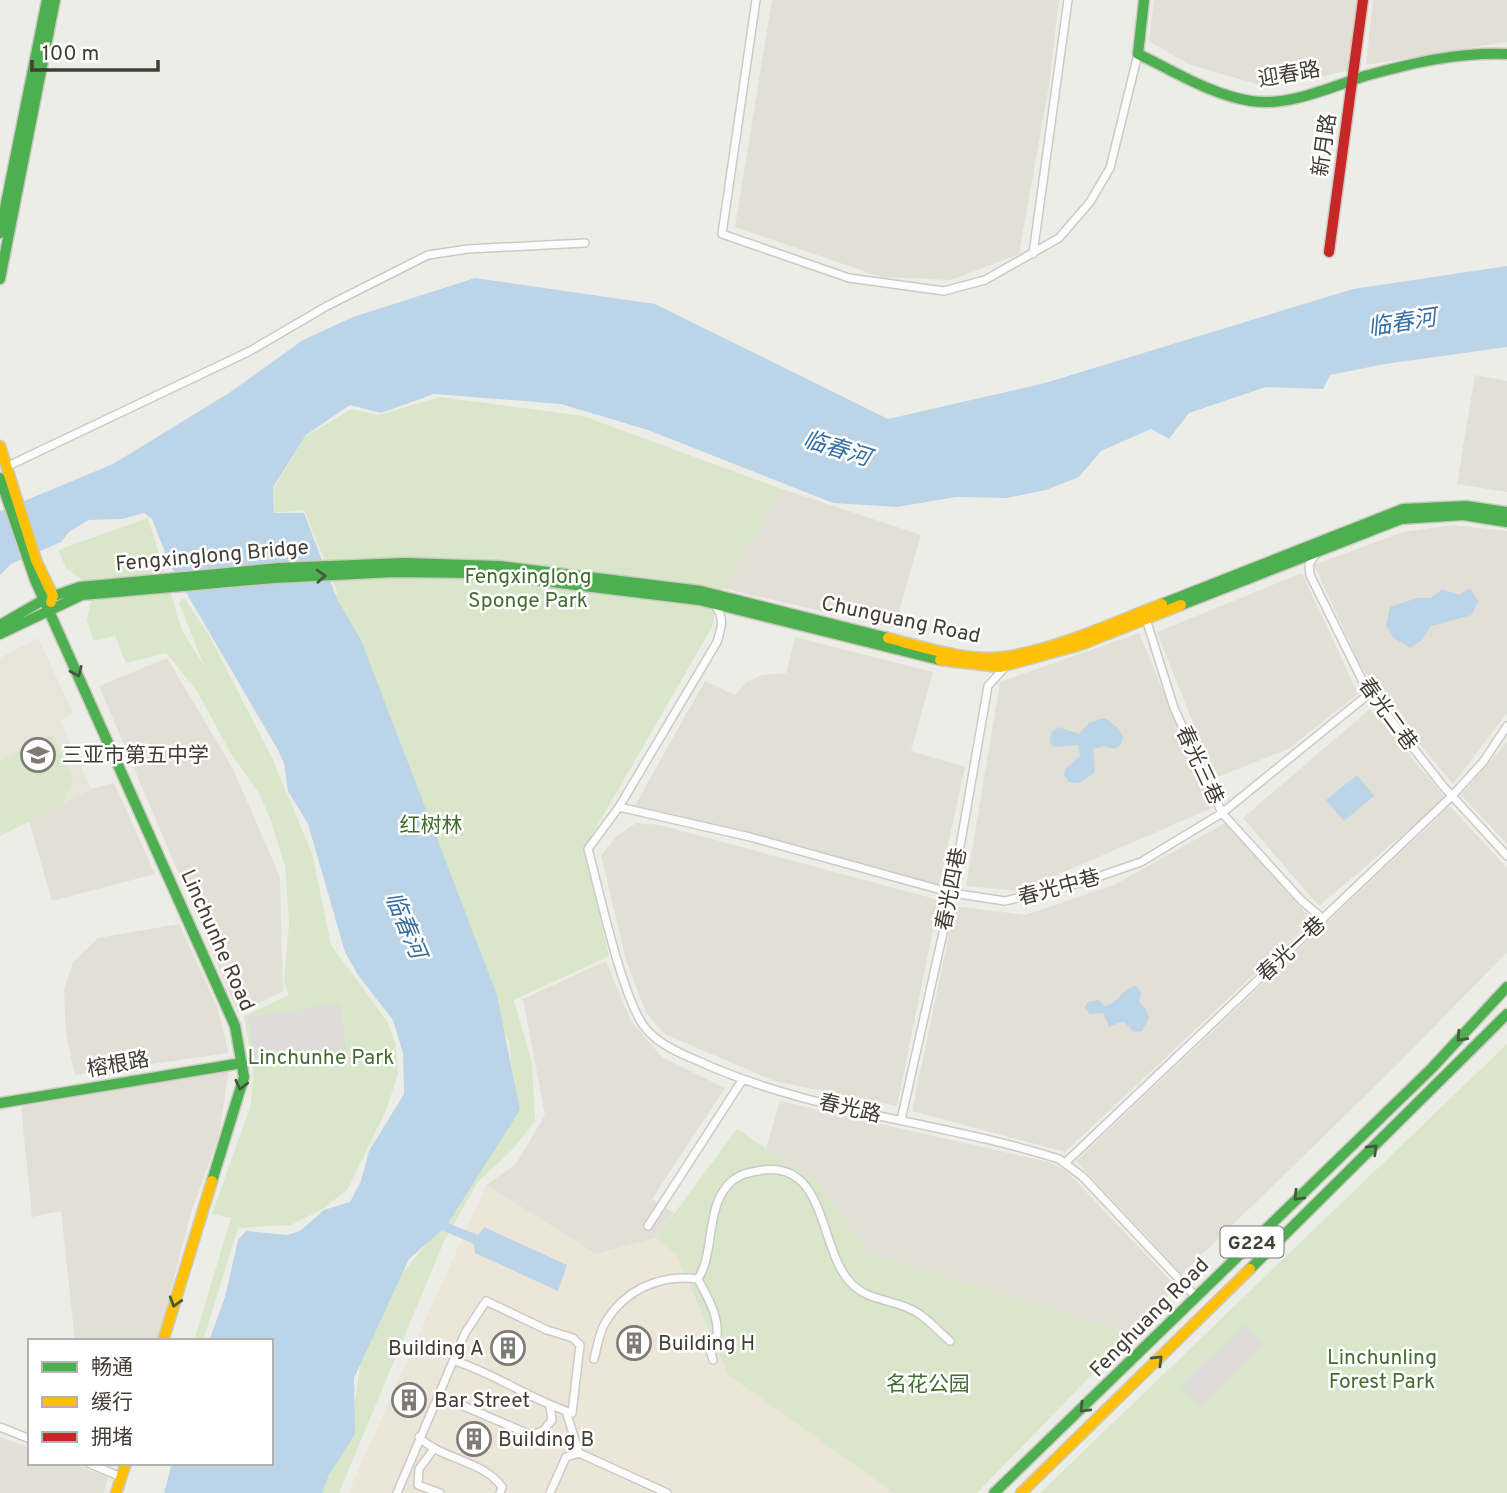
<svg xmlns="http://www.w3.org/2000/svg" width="1507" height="1493" font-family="Overpass,'Noto Sans SC',sans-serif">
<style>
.residential{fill:#e1dfd6}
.commercial{fill:#ece6d9}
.education{fill:#e7e5d8}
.green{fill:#d9e6ca}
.parking{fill:#dddcd8}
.water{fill:#bcd4e8}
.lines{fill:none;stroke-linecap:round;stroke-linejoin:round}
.street-casing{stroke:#cbcac6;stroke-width:10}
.fast-casing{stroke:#cccac0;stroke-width:13}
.slow-casing{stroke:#cccac0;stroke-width:13}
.jam-casing{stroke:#cccac0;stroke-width:13}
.street{stroke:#fcfcfc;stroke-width:7}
.fast{stroke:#4caf50;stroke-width:10}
.slow{stroke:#ffc107;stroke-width:10}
.jam{stroke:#c62828;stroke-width:10}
.oneway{stroke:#445a3c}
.labels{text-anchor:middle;stroke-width:5;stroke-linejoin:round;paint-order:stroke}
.shield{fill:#fff;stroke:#7b7872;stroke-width:2}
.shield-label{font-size:19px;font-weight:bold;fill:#423e35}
.street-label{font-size:21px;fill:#423e35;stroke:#fff}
.park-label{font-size:21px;fill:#426d2f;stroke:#fff}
.poi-label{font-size:21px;fill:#423e35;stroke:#fff;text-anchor:start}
.water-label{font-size:23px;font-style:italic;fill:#3a6fa2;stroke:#fff}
</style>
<rect width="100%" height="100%" fill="#edede8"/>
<path class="residential" d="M772,0H1059L1049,85L1019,254L951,280L881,277L735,227Z
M1154,0H1357L1347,71L1270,88L1188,64L1149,41Z
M1373,0H1507V42L1366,65Z
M1475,375L1507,381V492L1457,484Z
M782,489L921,535L894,628L722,588Z
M1453,525L1507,531V713L1453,784L1385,702L1360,664L1314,565L1403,532Z
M1302,573L1358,694L1288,749L1215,778L1157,632Z
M1139,633L1212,808L1020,891L966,886L1000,682Z
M795,637L933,672L911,751L965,767L939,886L635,805L705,681L735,695L747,682L762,675L786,673Z
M167,658L233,769L280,877L283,991L238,1013L99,686Z
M1370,709L1446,798L1319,906L1243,818Z
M1507,742V844L1461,795Z
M114,783L155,874L52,901L29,821L91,789Z
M1450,806L1507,868V952L1400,1062L1182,1274L1076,1161Z
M636,823L660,825L939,900L897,1106L774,1081L665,1034L646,1013L626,960L601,855L617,836Z
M1225,823L1312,920L1065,1152L912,1111L955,906L1025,915L1114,885Z
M179,924L217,1006L229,1053L75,1075L66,1035L64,990L73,962L98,938Z
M606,961L631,1021L662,1057L725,1088L652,1199L674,1213L656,1238L596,1254L486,1185L516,1164L545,1115L523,999Z
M229,1069L219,1135L190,1216L158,1341H75L61,1211L32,1217L21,1107Z
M780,1101L1048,1162L1065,1170L1176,1286L1131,1334L870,1253L817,1182L766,1148Z
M0,1437L30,1448V1463H71L108,1477L104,1493H0Z"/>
<path class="commercial" d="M486,1185L596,1254L656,1238L677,1255L728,1375L894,1493H348Z"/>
<path class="education" d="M38,638L73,713L60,721L91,789L0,836V658Z"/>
<path class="green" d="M440,397L583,416L782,489L722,588L712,627L584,849L609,956L514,1000L532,1063L535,1121L511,1151L478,1182L445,1239L339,1493H320L350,1436L361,1359L391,1287L429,1241L516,1111L509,1042L278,596L338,594L304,510L275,513L273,489L305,437L351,409L379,415Z
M148,518L182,630L205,668L179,603L184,598L209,635L272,758L312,853L331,945L387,1021L395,1042L398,1074L387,1108L347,1190L321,1210L291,1225L238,1228L203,1341H194L231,1218L212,1214L251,1105L253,1070L244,1016L289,995L284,981L289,923L285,866L271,821L259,793L231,754L197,691L166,653L126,663L115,636L94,641L87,621L95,580L85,582L66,568L58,550Z
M53,735L73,780L63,804L0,836V761Z
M1507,1044V1493H1040Z
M737,1129L817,1182L870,1253L1131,1334L977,1493H894L728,1375L677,1255L656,1238Z"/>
<path class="parking" d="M340,1003L347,1054L255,1067L248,1017Z
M1245,1324L1263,1344L1201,1408L1180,1385Z"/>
<path class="water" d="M1507,266V347L1385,364L1330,375L1323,389L1266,387L1189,413L1169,439L1151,429L1101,451L1079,477L1046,490L1007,498L956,497L897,507L833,503L648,430L561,404L434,394L381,413L350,405L306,435L273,487L274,513H304L337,599L361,640L497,995L520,1110L448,1223L478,1235L484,1227L567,1265L558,1291L475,1253L474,1244L442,1230L409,1259L354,1378L355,1434L329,1475L322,1493H164L172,1463H271V1341H209L225,1297L238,1240L246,1231L287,1235L300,1231L324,1210L350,1202L361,1181L369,1151L404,1094L403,1053L393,1020L358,975L345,952L308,824L288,791L284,763L278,750L170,565L152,519L144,513L122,519L88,520L69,532L61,542L11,564L0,575V511L113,464L229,393L303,340L353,317L475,278L655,304L888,419L1045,383L1353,289Z
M1470,588L1478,601L1472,615L1431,626L1422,640L1410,648L1394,638L1386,626L1390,607L1417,598H1431L1442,589L1459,595Z
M1105,718L1118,728L1123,737L1121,744L1115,749L1104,746L1093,749L1095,772L1080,783L1069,782L1064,775L1066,768L1080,756L1078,745L1055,747L1050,744L1051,733L1058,727L1079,734L1090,722Z
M1357,775L1374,796L1344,821L1326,800Z
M1136,986L1141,992L1139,1002L1146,1009L1149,1018L1142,1031L1134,1032L1123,1021L1109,1027L1103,1013L1090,1014L1084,1008L1088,1002L1099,1000L1104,1006C1116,1005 1123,988 1136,986Z"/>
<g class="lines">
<g class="street-casing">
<path id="street" d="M756,0L722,234L849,278L944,291L985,280L1059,238L1090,202L1110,168L1138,54
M1033,254L1068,0
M6,467L250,351L327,306L428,255L468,249L585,243
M1317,551L1309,565L1310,575L1366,688L1443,786L1507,856
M714,604C725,618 722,626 717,642L619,807L588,849C599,889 623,1004 647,1030C659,1044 679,1053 696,1060C810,1113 940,1121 1059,1159L1083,1177L1196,1297
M1146,619L1174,708L1222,813L1301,900L1323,919
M619,807L750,837L952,893L1005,901L1083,882L1141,862L1222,813L1370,693
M901,1120L952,893L988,686L1005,667
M1065,1163L1452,796L1483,762L1507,726
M648,1226L743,1079
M698,1279C716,1251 704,1204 733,1180C742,1173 752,1172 763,1170C827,1162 819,1249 850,1282C866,1300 888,1299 908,1308C924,1314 937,1330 950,1341
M594,1359C597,1348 599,1333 605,1323C625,1289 661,1274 698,1279C707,1297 719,1315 717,1336L708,1342L713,1360
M438,1395L531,1435L543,1431L552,1420L550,1406
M0,1427L30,1439
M419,1437C442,1460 483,1460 502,1487L500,1493
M433,1450L419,1469L418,1485L440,1493
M579,1453L667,1493
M88,1463L121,1477
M397,1493L465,1333L486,1301L547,1330L573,1338L580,1345L572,1413C531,1400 496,1374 455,1361
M550,1493L566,1457L579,1453L566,1411"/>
</g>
<g class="fast-casing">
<path id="fast" d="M1144,0L1138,54C1174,71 1211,95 1251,101C1288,107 1331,87 1365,76C1412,63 1458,52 1507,54
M0,233L47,0
M0,279L55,0
M0,478L35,580L235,1026L244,1077L212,1181
M1162,604L1403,509L1466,506L1507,512
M1181,605L1401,519L1463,515L1507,522
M0,625L45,599L80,587L279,568L405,563L499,566L701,591L888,638
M0,634L82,595L274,578L394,572L477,573L699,600L940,660
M0,1103L242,1063
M1250,1269L1507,1014
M994,1493L1432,1068L1507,987"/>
</g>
<g class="slow-casing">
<path id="slow" d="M0,446L36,560L53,596L51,602
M888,638C923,647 968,662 1004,657C1058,649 1112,623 1162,604
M940,660L1000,667L1080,645L1181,605
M163,1341L212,1181
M116,1493L126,1463
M1021,1493L1250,1269"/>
</g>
<g class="jam-casing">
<path id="jam" d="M1329,252L1363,0"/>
</g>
<use href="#street" class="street"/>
<use href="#fast" class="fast"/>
<use href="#slow" class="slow"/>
<use href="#jam" class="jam"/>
</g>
<defs><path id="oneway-chevron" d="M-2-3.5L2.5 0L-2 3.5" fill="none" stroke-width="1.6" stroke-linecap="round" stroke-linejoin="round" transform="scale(1.75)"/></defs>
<g class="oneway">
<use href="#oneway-chevron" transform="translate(321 576) rotate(-3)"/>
<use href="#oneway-chevron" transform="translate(77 672) rotate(66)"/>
<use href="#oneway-chevron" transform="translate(1461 1037) rotate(133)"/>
<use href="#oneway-chevron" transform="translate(241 1085) rotate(103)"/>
<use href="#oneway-chevron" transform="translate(1373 1149) rotate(-44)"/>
<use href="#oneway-chevron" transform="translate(1298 1196) rotate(135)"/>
<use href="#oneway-chevron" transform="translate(175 1302) rotate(107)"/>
<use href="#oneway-chevron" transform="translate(1158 1360) rotate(-45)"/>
<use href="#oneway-chevron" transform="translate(1084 1408) rotate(135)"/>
</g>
<defs>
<g id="school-ring" transform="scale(1.75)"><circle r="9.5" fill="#fff" stroke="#7e7b74" stroke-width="1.5"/><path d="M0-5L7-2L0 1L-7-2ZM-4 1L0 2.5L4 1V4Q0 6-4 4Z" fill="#7e7b74"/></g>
<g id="building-ring" transform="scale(1.75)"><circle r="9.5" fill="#fff" stroke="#7e7b74" stroke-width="1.5"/><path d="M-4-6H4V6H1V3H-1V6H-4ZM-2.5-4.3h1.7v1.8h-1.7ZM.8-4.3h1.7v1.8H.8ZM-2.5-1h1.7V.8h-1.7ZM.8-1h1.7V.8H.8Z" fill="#7e7b74"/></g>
</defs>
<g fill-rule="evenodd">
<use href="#school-ring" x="38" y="755"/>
<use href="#building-ring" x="634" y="1343"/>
<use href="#building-ring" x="508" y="1348"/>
<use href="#building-ring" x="409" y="1400"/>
<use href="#building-ring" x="474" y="1439"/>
</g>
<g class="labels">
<rect class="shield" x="1220.5" y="1226.5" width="63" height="31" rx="5"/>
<g class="shield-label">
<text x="1252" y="1249">G224</text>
</g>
<g class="street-label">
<text transform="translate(1289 74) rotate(-10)" y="7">迎春路</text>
<text transform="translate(1324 145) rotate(-82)" y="7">新月路</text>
<text transform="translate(212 555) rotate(-5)" y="7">Fengxinglong Bridge</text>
<text transform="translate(901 619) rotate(12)" y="7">Chunguang Road</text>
<text transform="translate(1388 714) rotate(54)" y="7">春光二巷</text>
<text transform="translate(1200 765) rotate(65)" y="7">春光三巷</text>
<text transform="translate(1059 887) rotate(-15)" y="7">春光中巷</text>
<text transform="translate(951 889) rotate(-79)" y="7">春光四巷</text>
<text transform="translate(218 940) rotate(66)" y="7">Linchunhe Road</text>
<text transform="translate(1291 949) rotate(-43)" y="7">春光一巷</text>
<text transform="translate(118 1064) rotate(-10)" y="7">榕根路</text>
<text transform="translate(850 1108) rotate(13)" y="7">春光路</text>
<text transform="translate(1149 1317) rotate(-45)" y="7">Fenghuang Road</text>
</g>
<g class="park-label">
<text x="528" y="583">Fengxinglong<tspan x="528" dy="24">Sponge Park</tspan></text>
<text x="431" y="832">红树林</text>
<text x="321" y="1064">Linchunhe Park</text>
<text x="1382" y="1364">Linchunling<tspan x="1382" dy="24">Forest Park</tspan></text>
<text x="928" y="1391">名花公园</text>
</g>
<g class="poi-label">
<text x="62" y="762">三亚市第五中学</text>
<text x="658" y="1350">Building H</text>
<text x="484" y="1355" text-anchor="end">Building A</text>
<text x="434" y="1407">Bar Street</text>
<text x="498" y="1446">Building B</text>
</g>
<g class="water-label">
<text transform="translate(1402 322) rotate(-9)" y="8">临春河</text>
<text transform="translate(837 448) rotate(17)" y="8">临春河</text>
<text transform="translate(406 925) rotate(67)" y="8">临春河</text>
</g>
</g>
<rect x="28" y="1339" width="245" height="126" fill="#ffffff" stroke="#b3b2ae" stroke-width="2"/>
<rect x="42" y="1362" width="35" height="10" fill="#4caf50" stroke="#b3b2ae" stroke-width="2"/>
<text x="91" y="1374" font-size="21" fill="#423e35">畅通</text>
<rect x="42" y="1397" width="35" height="10" fill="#ffc107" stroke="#b3b2ae" stroke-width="2"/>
<text x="91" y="1409" font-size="21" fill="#423e35">缓行</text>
<rect x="42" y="1432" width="35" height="10" fill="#c62828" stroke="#b3b2ae" stroke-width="2"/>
<text x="91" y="1444" font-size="21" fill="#423e35">拥堵</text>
<path d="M32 60v10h126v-10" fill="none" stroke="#423e35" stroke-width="3.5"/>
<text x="42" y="60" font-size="21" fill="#423e35" stroke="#ffffff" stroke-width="5" paint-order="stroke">100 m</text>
</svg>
